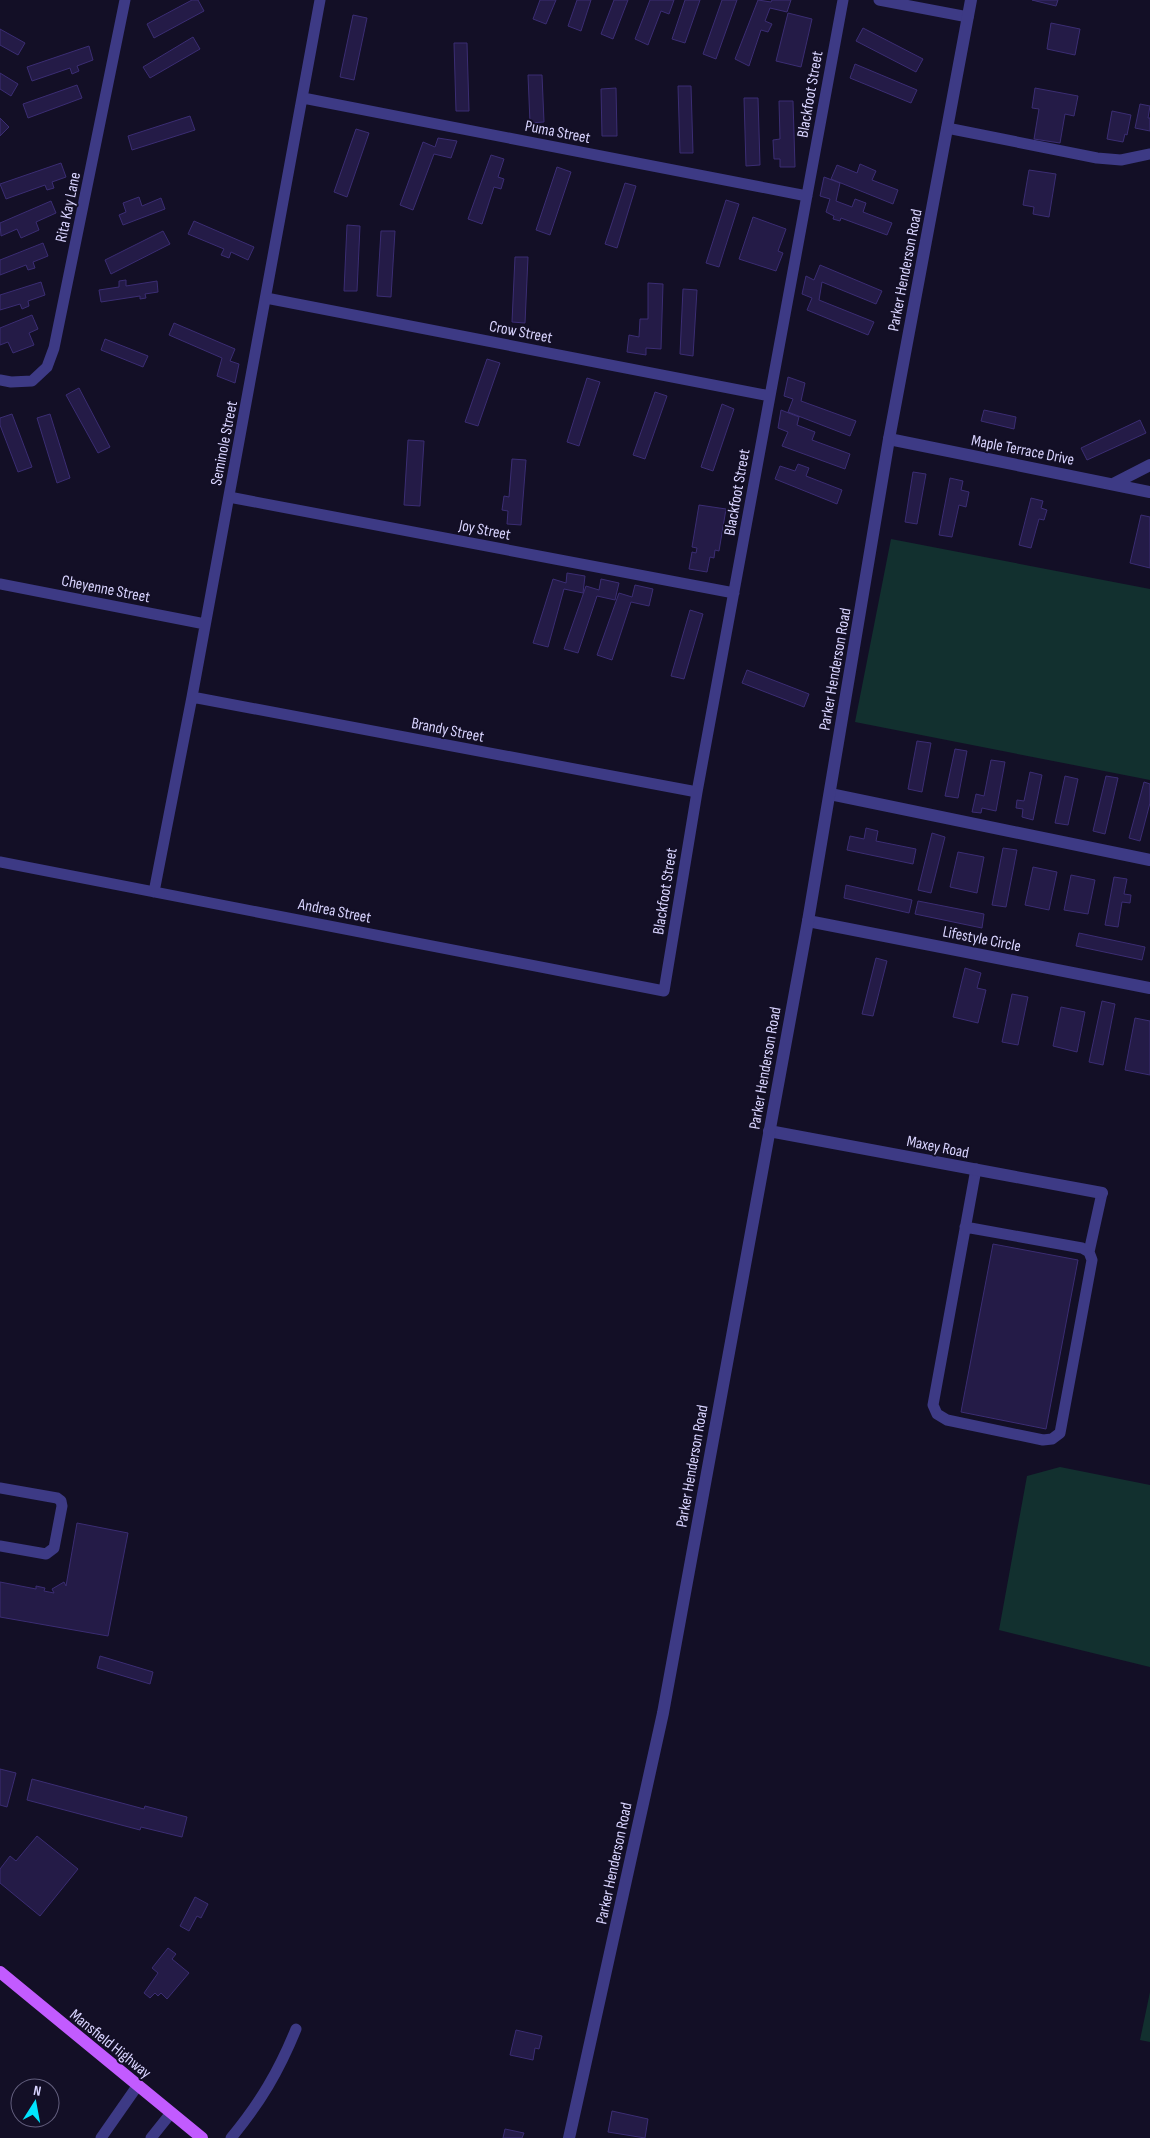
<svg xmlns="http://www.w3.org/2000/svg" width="1150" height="2138" font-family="'Sofia Sans Condensed',sans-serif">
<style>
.green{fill:#12302f}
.building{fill:#241b47;stroke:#3b2d73}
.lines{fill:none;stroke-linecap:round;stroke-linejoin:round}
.service{stroke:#3d3a85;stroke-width:11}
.minor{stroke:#3d3a85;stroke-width:12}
.tertiary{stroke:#3d3a85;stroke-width:12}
.primary{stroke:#c25bff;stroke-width:12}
.labels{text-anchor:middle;stroke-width:4;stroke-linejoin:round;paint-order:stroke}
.street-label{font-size:16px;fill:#d9d4ff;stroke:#130f26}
</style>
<rect width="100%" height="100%" fill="#130f26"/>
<path class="green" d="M891,539L1150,589V780L855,722Z
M1060,1467L1150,1485V1667L999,1630L1027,1476Z
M1150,1992V2042L1140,2040Z"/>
<path class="building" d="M192,0H198L204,11L154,38L147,24Z
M540,0H556L546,24L533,19Z
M577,0H591L581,31L568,26Z
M614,0H628L613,39L601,34Z
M650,0H674L669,14L661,11L648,45L635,39Z
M685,0H700L685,43L672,39Z
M722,0H737L716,59L703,54Z
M758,0L771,2L772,0H791L787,12L770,8L765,21L772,24L768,32L761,30L749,66L735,59Z
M1032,0H1058L1056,6Z
M788,13L812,19L801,67L776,61Z
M353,15L367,18L354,80L340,77Z
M1051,23L1080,29L1075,55L1047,49Z
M863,28L923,59L916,72L856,41Z
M0,29L25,43L18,55L0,45Z
M193,37L200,49L150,78L143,67Z
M454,43H467L469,111H456Z
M89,46L93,60L77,66L79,71L72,74L70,68L32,81L27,67Z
M855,64L917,90L911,103L850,78Z
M0,73L18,84L11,96L0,89Z
M528,75H542L544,122L530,123Z
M77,85L82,98L28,118L23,104Z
M678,86H691L693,153H680Z
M616,88L617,136H602L601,89Z
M1035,88L1078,96L1074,116L1065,114L1060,143L1034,139L1039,109L1032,108Z
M744,98H758L760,165L746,166Z
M779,101H793L795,167H780V159H774L773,140L780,139Z
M1140,104L1150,106L1148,118H1150V131L1135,128Z
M1112,111L1131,115L1127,135L1125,134L1123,142L1107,139Z
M190,116L195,130L132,150L128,136Z
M0,118L9,127L0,136Z
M356,129L369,133L347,197L334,192Z
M438,138L457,141L451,158L434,154L413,210L400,205L423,142L435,147Z
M491,155L504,159L498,177L504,179L501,189L494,187L482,224L468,219Z
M61,163L66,177L52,182L54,188L47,190L45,185L6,199L0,184Z
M860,164L876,171L872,180L898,190L893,204L831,179L837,165L857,173Z
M557,167L571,172L550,235L536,230Z
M1029,170L1056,174L1049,217L1033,214L1034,207L1023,205Z
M824,177L840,183L836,201L852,207L855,199L866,203L863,212L892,223L887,235L841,218L840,221L833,219L834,216L826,212L830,199L820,196Z
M625,183L636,186L617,248L605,244Z
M139,197L142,206L161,198L165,209L123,225L119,215L126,212L123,203Z
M726,200L739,204L719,267L706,263Z
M51,201L56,213L36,222L39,230L21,238L17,229L1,236L0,223Z
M753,217L786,229L778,251L783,253L776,271L739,259Z
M194,221L254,247L248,260L231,252L229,258L221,255L224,249L188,234Z
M347,225L360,226L357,291H344Z
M163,231L170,244L111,274L105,260Z
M381,231H395L391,297L377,296Z
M43,243L48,256L33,262L35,268L28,270L26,265L0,275V260Z
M515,257H528L525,323L512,322Z
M820,265L882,291L876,304L822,282L819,300L874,322L868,335L807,310L812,298L802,294L806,276L814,280Z
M126,280V286L157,281L158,292L145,294L146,298L140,299V296L101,302L99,290L119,287V281Z
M41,282L45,295L28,301L29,306L22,309L20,304L0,310V295Z
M648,283L663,284L661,349L646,348V355L627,352L629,335L639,337L640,319H648Z
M683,289L697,290L693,356L680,354Z
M32,315L38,329L29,333L34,345L13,353L8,342L0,345V328Z
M174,323L235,349L230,361L239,364L235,383L217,376L222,358L169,335Z
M105,339L148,356L143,367L101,350Z
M487,359L500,363L478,426L465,422Z
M788,377L805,383L801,401L856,421L850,436L788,412L793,399L784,396Z
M587,378L600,382L579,446L567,442Z
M79,388L110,447L98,453L66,395Z
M655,392L667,396L645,459L633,455Z
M722,404L734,409L713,471L701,467Z
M781,410L799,417L797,425L815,432L812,440L850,454L845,469L782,446L788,432L778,428Z
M984,410L1016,417L1014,429L981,421Z
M12,414L32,467L18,472L0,425V418Z
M50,414L70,478L57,483L37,418Z
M1140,420L1146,433L1087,460L1081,448Z
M408,440L424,441L420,506L404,505Z
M512,459L526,460L521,525L507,524L508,511L502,510L504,496L509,497Z
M798,464L809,468L806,476L842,490L837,504L775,479L780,466L795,471Z
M913,472L926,474L917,524L905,522Z
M950,478L963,481L961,490L969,492L966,507L959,505L952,537L939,535Z
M1031,498L1043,501L1041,508L1047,510L1044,520L1039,519L1031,548L1019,545Z
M699,505L726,509L719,551L715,550L714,558L710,557L707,572L689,569L692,552L696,553L697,548L692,547Z
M1141,515L1150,517V568L1130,563Z
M567,573L585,576L583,593L564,589L548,647L533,643L553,579L566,583Z
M601,579L619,583L615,600L597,596L578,653L564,649L586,586L599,590Z
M635,585L653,589L649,606L631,602L612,660L597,655L619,593L632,597Z
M690,610L703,614L684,679L671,676Z
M747,670L809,694L804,707L742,683Z
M917,741L931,743L922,792L908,789Z
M955,749L967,751L958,798L945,796Z
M991,760L1005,762L996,811L982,808L981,813L972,812L976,794L984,796Z
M1030,772L1042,775L1033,820L1022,817L1023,809L1016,808L1017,800L1024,801Z
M1065,776L1078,779L1068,825L1055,823Z
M1106,776L1118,778L1105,834L1093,831Z
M1144,782L1150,784V803L1140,841L1129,838Z
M866,828L878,831L876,841L916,849L913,864L847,850L850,836L864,839Z
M932,833L945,837L931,893L918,890Z
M1003,848L1017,850L1006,907L992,905Z
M958,852L984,857L977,893L950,887Z
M1033,867L1057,872L1049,910L1025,905Z
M1071,875L1095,880L1088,914L1064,910Z
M1114,877L1127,879L1124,894L1131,895L1130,903L1122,902L1118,927L1105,925Z
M846,885L912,900L909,913L844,898Z
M918,901L984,914L982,928L915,914Z
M1079,933L1145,947L1142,960L1076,946Z
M876,958L887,961L873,1016L862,1014Z
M965,968L981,973L977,988L986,990L978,1023L953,1017Z
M1012,994L1028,997L1018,1045L1002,1042Z
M1102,1001L1115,1004L1103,1065L1089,1062Z
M1061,1007L1085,1012L1077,1052L1053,1046Z
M1135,1018L1150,1021V1075L1125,1070Z
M993,1244L1078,1260L1046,1429L961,1412Z
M77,1523L128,1533L108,1636L0,1617V1582L36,1589V1586L45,1588L44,1591L54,1593L52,1589L64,1582L66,1586Z
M100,1656L153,1672L150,1684L97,1668Z
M0,1769L16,1773L7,1807L0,1805Z
M32,1779L144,1809L145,1806L187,1817L182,1837L141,1827L140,1830L27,1800Z
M37,1836L78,1869L40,1916L0,1883V1869L10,1856L16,1861Z
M195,1897L208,1904L201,1918L197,1916L189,1931L180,1926Z
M168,1948L176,1954L172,1959L189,1973L167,1999L161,1993L158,1996L155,1993L150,1998L144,1993L158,1973L152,1968Z
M516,2030L542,2036L539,2049L535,2048L533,2060L510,2055Z
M612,2111L648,2119L645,2138L608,2132Z
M505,2129L524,2133L522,2138H503Z"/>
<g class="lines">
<path class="service" d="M879,0L968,17
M303,98L807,196
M947,128L1097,158L1121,160L1150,154
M266,298L770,396
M0,380L11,382L32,381L47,367L54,348L125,0
M229,497L734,593
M0,584L205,624
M192,697L697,792
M0,862L664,991L697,792L843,0
M154,892L192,697L320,0
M965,1227L1082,1248L1089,1252L1092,1260L1060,1433L1052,1439L1043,1440L947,1420L937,1414L933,1405L976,1169
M1089,1252L1102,1193
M0,1488L57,1498L61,1501L62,1506L54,1548L46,1554L0,1546
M101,2138L138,2085
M151,2138L171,2113
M231,2138C260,2103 279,2071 296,2029"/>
<path class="minor" d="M889,439L1150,492
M1113,484L1150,465
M830,794L1150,860
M808,921L1150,988
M769,1131L1102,1193"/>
<path class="tertiary" d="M569,2138L663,1713L808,921L889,439L971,0"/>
<path class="primary" d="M0,1972L202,2138"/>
</g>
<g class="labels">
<g class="street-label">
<text transform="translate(809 94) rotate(-80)" y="6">Blackfoot Street</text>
<text transform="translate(558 131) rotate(11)" y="6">Puma Street</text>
<text transform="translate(67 207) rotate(-78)" y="6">Rita Kay Lane</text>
<text transform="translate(904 270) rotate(-79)" y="6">Parker Henderson Road</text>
<text transform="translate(521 331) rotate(11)" y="6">Crow Street</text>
<text transform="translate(223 443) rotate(-79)" y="6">Seminole Street</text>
<text transform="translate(1023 449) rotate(11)" y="6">Maple Terrace Drive</text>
<text transform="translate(736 492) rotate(-80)" y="6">Blackfoot Street</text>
<text transform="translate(485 529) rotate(11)" y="6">Joy Street</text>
<text transform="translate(106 588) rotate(11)" y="6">Cheyenne Street</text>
<text transform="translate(834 669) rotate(-80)" y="6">Parker Henderson Road</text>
<text transform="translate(448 729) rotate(11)" y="6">Brandy Street</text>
<text transform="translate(664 891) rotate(-81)" y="6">Blackfoot Street</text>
<text transform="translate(335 910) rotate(11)" y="6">Andrea Street</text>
<text transform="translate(982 938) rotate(11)" y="6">Lifestyle Circle</text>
<text transform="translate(764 1068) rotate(-80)" y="6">Parker Henderson Road</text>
<text transform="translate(938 1146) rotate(11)" y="6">Maxey Road</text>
<text transform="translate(691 1466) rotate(-80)" y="6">Parker Henderson Road</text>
<text transform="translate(613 1863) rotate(-78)" y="6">Parker Henderson Road</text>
<text transform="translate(111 2043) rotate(39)" y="6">Mansfield Highway</text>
</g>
</g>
<g transform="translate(35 2103) rotate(11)"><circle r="24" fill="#130f26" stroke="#625e7d"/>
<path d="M0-4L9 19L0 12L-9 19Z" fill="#00e5ff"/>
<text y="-8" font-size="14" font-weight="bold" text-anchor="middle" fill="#d9d4ff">N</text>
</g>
</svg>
